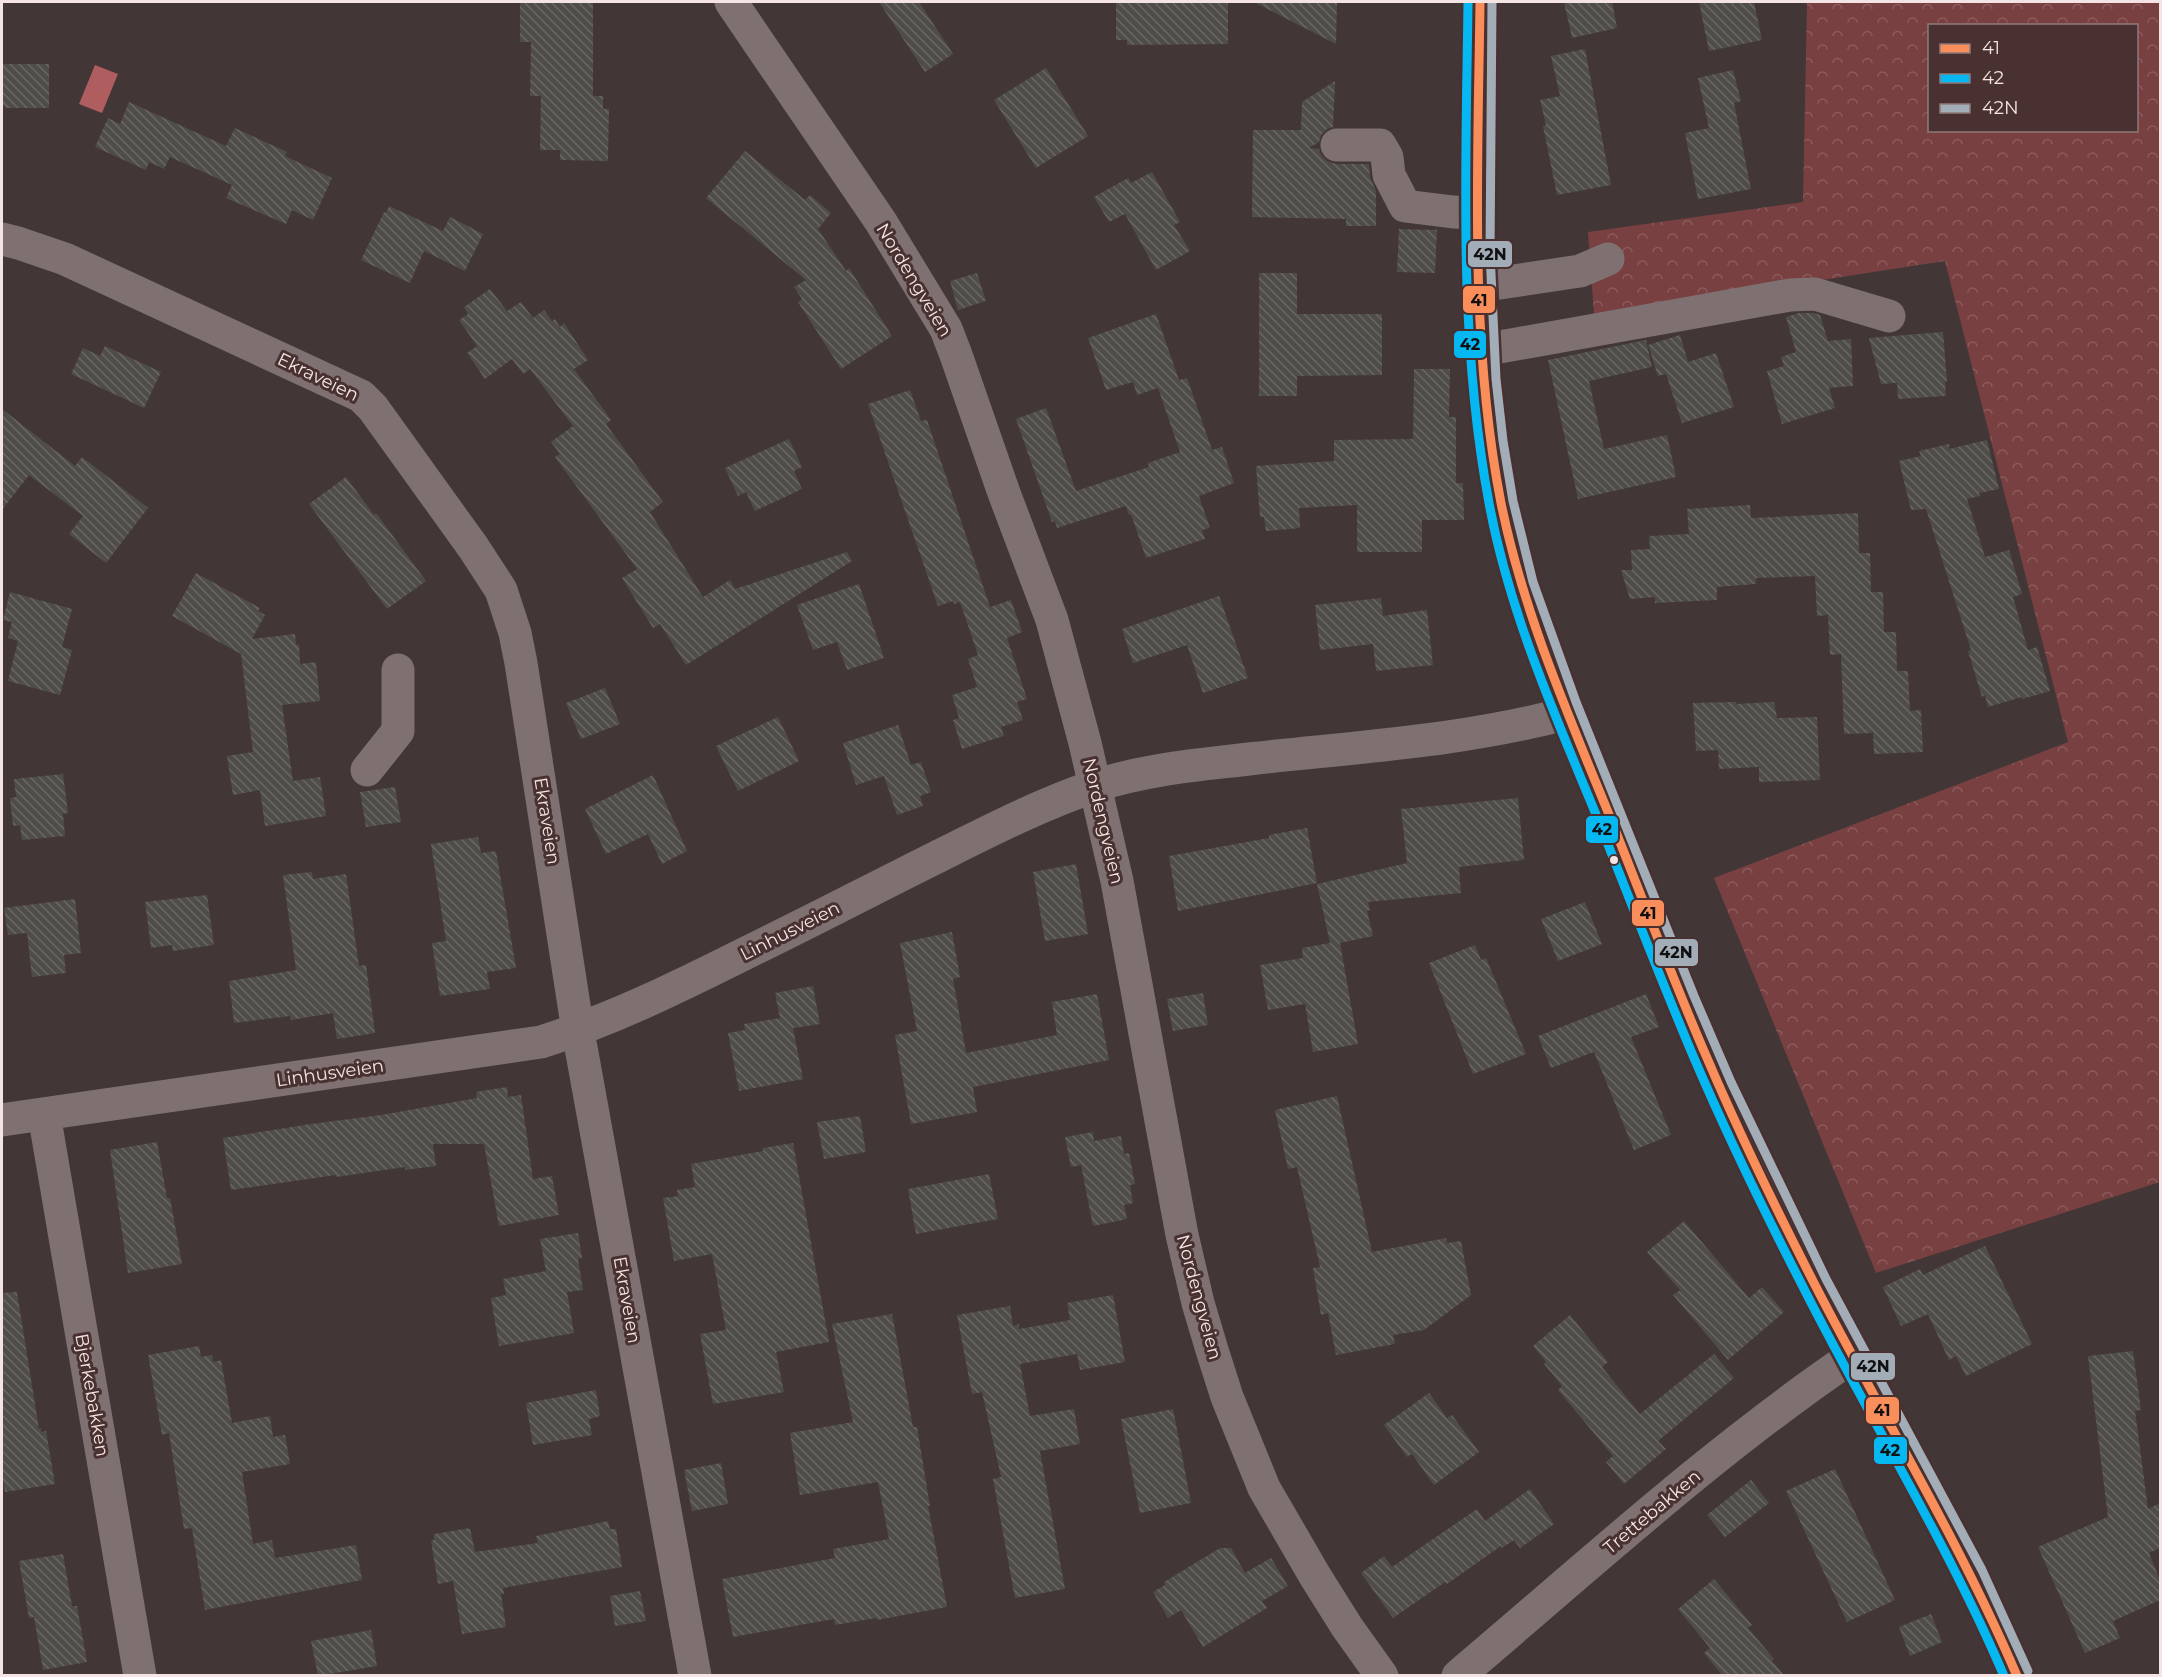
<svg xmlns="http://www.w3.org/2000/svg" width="2162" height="1677" font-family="Montserrat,sans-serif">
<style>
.forest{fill:url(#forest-crowns);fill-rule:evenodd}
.water{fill:#b05d5f}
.building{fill:url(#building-back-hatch)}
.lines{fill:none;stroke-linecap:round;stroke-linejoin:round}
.minor{stroke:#7f7171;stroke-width:33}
.major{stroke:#827272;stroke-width:33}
.bus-1-casing{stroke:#483130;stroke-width:14}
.bus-2-casing{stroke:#483130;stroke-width:14}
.bus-3-casing{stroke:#483130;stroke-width:14}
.bus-1{stroke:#fa8e5a;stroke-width:9}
.bus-2{stroke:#06b8f2;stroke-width:9}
.bus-3{stroke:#a3adb8;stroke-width:9}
.bus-dot{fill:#f4e4e3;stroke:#483130;stroke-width:2}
.labels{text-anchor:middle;stroke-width:6;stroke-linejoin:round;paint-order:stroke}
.street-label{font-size:18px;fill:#f4e4e3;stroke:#483130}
.line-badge{stroke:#483130;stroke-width:2}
.pale-badge-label{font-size:16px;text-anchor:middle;font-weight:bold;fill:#111}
</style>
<defs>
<pattern id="forest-crowns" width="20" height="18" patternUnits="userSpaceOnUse" patternTransform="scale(1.5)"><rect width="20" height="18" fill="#784041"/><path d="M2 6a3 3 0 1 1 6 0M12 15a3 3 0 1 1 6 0" fill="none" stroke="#8c5b5c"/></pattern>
<pattern id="building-back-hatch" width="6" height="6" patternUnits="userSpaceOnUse" patternTransform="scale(1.5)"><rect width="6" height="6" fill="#4f4d49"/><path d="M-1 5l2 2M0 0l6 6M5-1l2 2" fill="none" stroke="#696663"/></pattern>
</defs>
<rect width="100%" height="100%" fill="#423636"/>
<path class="forest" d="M1807,2H2160V1182L1876,1273L1714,878L2068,742L1945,261L1594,315L1588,232L1803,202ZM1930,26H2136V130H1930Z"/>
<path class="water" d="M95,65L118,74L102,113L79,104Z"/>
<path class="building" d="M520,2H593V96H603V109H609L608,161L560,160V150H540L541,96H530L531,42H520Z
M879,2H919L953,54L925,72Z
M1116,2H1228V44L1127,45V40H1116Z
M1254,2H1337L1336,44Z
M1564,2H1612L1617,28L1572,38Z
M1699,2H1754L1762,40L1709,51Z
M1585,49L1611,185L1557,195L1543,126L1546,125L1540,100L1560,96L1551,56Z
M2,64H49V108H5V106H2Z
M1046,68L1088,136L1036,168L994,100Z
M1733,70L1741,101L1734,103L1751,189L1698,199L1685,133L1709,128L1698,78Z
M1335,81L1333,127L1327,129L1321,135L1319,142L1309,148L1319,149L1321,155L1327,161L1336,164H1369L1370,177L1376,191V226H1346V219L1252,217L1253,130H1301L1302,102Z
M129,102L226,146L235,128L287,152L285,156L332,178L313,220L292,210L286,224L226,198L232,185L170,157L164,169L149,162L146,170L95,147L108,118L120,124Z
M745,151L805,200L810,195L831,213L818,229L846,271L849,268L892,336L841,369L798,302L802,299L794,287L806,280L706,198Z
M1152,172L1180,222L1174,225L1190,251L1156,270L1125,214L1109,222L1094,197L1128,178L1131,183Z
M389,206L443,231L450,217L483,234L465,271L424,251L410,283L361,260L384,212L386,213Z
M1399,229L1437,230L1435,273L1397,272Z
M977,273L986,301L958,310L950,281Z
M1259,273H1297V314H1382V375L1297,376V396H1259Z
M490,289L507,311L521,302L533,318L544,310L552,321L555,319L560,327L564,323L588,360L574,369L611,420L606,424L663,502L650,512L703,597L730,580L735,589L847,552L852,561L686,665L660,624L653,628L622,578L637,569L555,457L560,454L551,442L573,426L530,369L523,374L512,359L485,379L467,353L477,346L459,320L468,314L464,307Z
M1799,313H1813L1820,315L1828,341L1851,339L1853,386L1829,388L1835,408L1782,424L1767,371L1784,366L1781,357L1796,352L1786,317Z
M1156,314L1179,380L1187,378L1212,450L1222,447L1234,483L1199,496L1210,528L1202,530L1205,539L1146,558L1131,514L1129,515L1126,506L1057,528L1055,521L1052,522L1016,419L1046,408L1076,491L1149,467L1148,463L1180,452L1158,388L1137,395L1133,382L1106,390L1088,338Z
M1943,332L1947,381L1945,382L1946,396L1898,399L1897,383L1881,384L1869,338Z
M1680,335L1688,362L1716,353L1734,407L1682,423L1666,374L1658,376L1648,345Z
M1646,340L1652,367L1589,381L1604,449L1667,435L1676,477L1578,499L1548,360Z
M105,346L161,372L144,408L71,374L83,348L100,356Z
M1414,369H1450L1449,417H1456V483H1463L1464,520H1422V552H1357V505L1299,508L1300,528L1266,531L1264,517H1260L1256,466L1334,461V440L1413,439Z
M910,390L921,421L927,420L990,607L1011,600L1022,632L1007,638L1027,699L1017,702L1023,720L1001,727L1004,736L962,749L953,720L959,718L952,695L977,687L968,659L978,655L960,602L954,604L953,601L938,606L868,404Z
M2,409L75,466L82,457L148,508L106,563L69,534L83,516L29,475L2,510Z
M789,439L802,467L794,471L802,489L755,511L746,492L738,496L725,468Z
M1987,440L1999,489L1979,493L1980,496L1967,499L1985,557L2009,550L2022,594L2013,597L2028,650L2037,647L2050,691L2022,699V697L1988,707L1985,695L1982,697L1968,651L1971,650L1926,509L1911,510L1899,461L1921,456L1919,451L1949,444V449Z
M346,477L374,515L376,513L426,581L387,609L309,504Z
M1750,505L1751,518L1858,513L1859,553H1870L1871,592H1883L1884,632H1896L1897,671H1908L1910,711L1921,710L1923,752L1874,754L1873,733L1844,734L1841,654L1830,655L1828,615L1817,616L1815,576L1756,578V584L1717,587V600L1655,603V597L1630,599L1621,570H1632L1631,550L1650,549L1649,536L1689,534L1687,509Z
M196,573L260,608L258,611L265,615L252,639L295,634L296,645L299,644L300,664L316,662L320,701L282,705L293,781L320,777L326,816L265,826L260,790L233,795L227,756L253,752L241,654L172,616Z
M859,584L884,658L847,670L837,642L813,650L797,605Z
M10,592L72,609L62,647L72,650L60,695L8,681L18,641L8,638L12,622L3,620Z
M1219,596L1248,678L1203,693L1187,645L1133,663L1122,629Z
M1381,598L1383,616L1427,610L1433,665L1376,671L1373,644L1320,650L1315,605Z
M605,688L620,724L581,739L566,703Z
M1736,702V704L1774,702L1777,718L1817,717L1820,780L1759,782V767L1719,769L1718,750L1696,751L1693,703Z
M778,717L799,761L738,791L716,746Z
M898,725L911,765L921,762L931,792L920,796L923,806L897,815L884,776L856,785L843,743Z
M63,774L68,813L63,814L65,836L22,840L20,825L13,826L10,798L16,797L14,779Z
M653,775L687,851L662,864L648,834L606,854L585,809Z
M395,787L401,822L366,827L360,792Z
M1518,798L1524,860L1459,867L1461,893L1368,902L1370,910L1367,911L1373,936L1340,943L1358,1044L1313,1052L1305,1004L1268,1010L1260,965L1303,958L1302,948L1330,943L1317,884L1407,863L1401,809Z
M1307,828L1317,883L1178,911L1169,856L1269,838V835Z
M478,837L481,853L496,851L516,968L487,972L490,989L440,996L432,943L446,941L431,844Z
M1076,864L1088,934L1045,941L1033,872Z
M312,872L313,879L346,874L359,966L366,965L375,1033L337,1039L333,1013L291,1020L290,1016L234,1023L229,981L296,970L283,875Z
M207,895L214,945L173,951L172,945L151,948L145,902Z
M75,899L81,953L64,955L66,973L32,977L27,933L8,935L4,908Z
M1585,902L1602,944L1558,961L1541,919Z
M952,932L960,977L953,979L966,1053L1057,1035L1052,1002L1097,994L1109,1060L973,1087L977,1112L911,1124L895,1035L917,1031L900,943Z
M1475,945L1481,960L1486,958L1526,1054L1473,1074L1429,963Z
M813,986L820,1024L793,1028L803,1079L739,1091L728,1033L745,1030L744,1024L780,1018L775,993Z
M1203,993L1208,1025L1173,1031L1167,999Z
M1646,994L1659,1027L1631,1037L1671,1135L1634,1150L1594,1052L1551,1068L1538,1036Z
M507,1087L508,1097L521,1095L533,1179L552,1176L559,1215L499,1226L484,1144H433L436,1166L405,1170V1167L336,1177V1175L231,1190L223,1138L311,1124L381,1115L477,1098L476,1092Z
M1337,1096L1372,1252L1446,1238L1447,1243L1461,1241L1471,1295L1424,1330L1393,1335L1395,1344L1336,1355L1328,1313L1321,1315L1313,1268L1320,1267L1297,1167L1288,1169L1275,1110Z
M860,1116L866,1152L824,1159L817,1122Z
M1093,1132L1094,1141L1121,1136L1124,1154L1129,1153L1135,1184L1130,1185L1133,1203L1124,1205L1127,1219L1093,1226L1081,1165L1071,1167L1065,1137Z
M157,1142L167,1198H170L182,1264L128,1273L110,1150Z
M793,1143L829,1342L776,1352L784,1392L713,1404L700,1334L726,1330L712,1254L674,1261L663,1198L678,1196L677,1190L695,1187L691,1164L763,1151V1148Z
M989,1174L998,1219L916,1234L908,1189Z
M1684,1221L1749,1298L1762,1287L1784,1312L1728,1360L1673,1295L1680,1290L1647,1252Z
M578,1233L582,1258L578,1259L583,1290L567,1292L574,1333L499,1346L491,1298L506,1295L503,1279L546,1271L540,1239Z
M1985,1246L2032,1344L1966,1376L1956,1356L1949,1360L1928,1314L1901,1326L1883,1287L1920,1269L1923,1275Z
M17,1292L39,1429L41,1428V1432L46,1431L55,1484L5,1492L2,1472V1293Z
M1113,1295L1125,1362L1080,1370L1077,1354L1020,1364L1030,1416L1074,1409L1080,1444L1040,1451L1065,1589L1015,1598L993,1479L1001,1477L982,1392L972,1394L957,1315L1010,1306L1013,1326L1019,1324V1329L1070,1320L1067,1303Z
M892,1314L913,1427H917L930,1506H928L947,1607L877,1620L876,1618L835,1625L834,1619L733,1637L722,1579L835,1558L833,1549L889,1539L878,1482L800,1495L790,1433L853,1422L832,1324Z
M1570,1315L1608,1362L1602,1367L1640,1414L1714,1354L1734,1378L1658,1441L1666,1449L1624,1484L1606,1462L1613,1456L1558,1390L1562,1386L1544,1364L1546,1362L1533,1346Z
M199,1346L201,1357L212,1355L213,1362L221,1360L232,1423L270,1416L273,1437L285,1435L290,1464L242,1472L253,1544L272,1540L275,1558L356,1545L362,1580L205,1610L192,1529L191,1528L184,1529L169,1433L162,1435L148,1355Z
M2133,1351L2141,1410L2135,1411L2148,1509L2160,1503V1548L2149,1553L2160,1580V1600L2113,1621L2120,1638L2085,1653L2038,1547L2108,1517L2088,1356Z
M596,1390L600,1416L589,1419L592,1435L533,1445L526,1403Z
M1429,1393L1447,1418L1452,1415L1479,1452L1434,1485L1412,1454L1407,1457L1384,1425Z
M1173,1409L1191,1503L1140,1513L1121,1419Z
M721,1463L728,1504L692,1511L684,1470Z
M1835,1469L1895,1600L1847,1622L1786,1491Z
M1751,1480L1769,1503L1725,1537L1707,1515Z
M1530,1489L1554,1524L1520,1548L1514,1540L1502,1548L1501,1546L1447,1584L1445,1582L1393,1618L1361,1573L1384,1556L1392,1567L1477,1509L1485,1521Z
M608,1521L610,1529H616L622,1567L503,1588L504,1594H501L506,1627L462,1634L453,1581L438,1584L431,1541L434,1540V1534L470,1528L475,1552L538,1543L536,1536Z
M1220,1548H1231L1245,1573L1271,1558L1288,1586L1262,1601L1267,1608L1203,1647L1181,1610L1168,1618L1153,1592L1165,1585L1164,1582Z
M63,1554L72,1606H77L87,1662L43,1670L34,1617L29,1618L19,1561Z
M1714,1579L1752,1625L1748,1628L1774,1659L1772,1661L1785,1676H1723L1704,1653L1710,1648L1678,1609Z
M640,1591L646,1621L615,1626L610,1596Z
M1931,1614L1942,1642L1910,1656L1899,1627Z
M371,1630L377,1666L318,1676L311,1641Z"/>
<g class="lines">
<path class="minor" d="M731,2L881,222L946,329L956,355L1004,493L1052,620L1085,743L1117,881L1182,1235L1198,1303L1212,1350L1227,1397L1264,1488L1315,1576L1347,1627L1382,1676
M1337,145H1380L1387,157L1389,175L1405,206L1453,212L1479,213
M2,239L18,243L65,259L361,396L373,408L473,547L501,590L515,633L521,663L578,1031L695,1676
M1480,286L1580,271L1608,259
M1483,350L1790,295L1815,294L1889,316
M367,770L398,731V670
M44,1114L140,1676
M2,1120L541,1042C611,1020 676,988 742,955C806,924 869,891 933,859C987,832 1041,804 1098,785C1147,769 1198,765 1249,759C1355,747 1466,741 1568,713
M1458,1676C1587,1567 1713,1451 1853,1356"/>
<path class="major" d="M1480,2C1479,165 1469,343 1501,503C1523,614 1571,720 1613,825C1644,903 1674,981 1707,1058C1741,1135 1777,1210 1815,1285C1882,1415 1962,1539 2017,1676"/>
<g class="bus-1-casing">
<path id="bus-1" d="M1480,2C1478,169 1469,339 1501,503C1523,612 1568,714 1610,817C1642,897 1672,978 1707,1058C1740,1135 1777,1211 1815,1285C1882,1415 1959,1540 2017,1676"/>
</g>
<g class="bus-2-casing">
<path id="bus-2" d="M1468,2C1466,169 1458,338 1489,503C1509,612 1555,715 1597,817C1629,897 1660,978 1694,1058C1727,1135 1764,1211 1802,1285C1868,1416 1946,1540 2004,1676"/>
</g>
<g class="bus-3-casing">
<path id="bus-3" d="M1492,2L1490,253L1496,379L1503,441L1513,501L1533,582L1576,702L1694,996L1731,1082L1826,1279L1982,1570L2028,1671"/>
</g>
<use href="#bus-1" class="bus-1"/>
<use href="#bus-2" class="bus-2"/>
<use href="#bus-3" class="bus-3"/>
</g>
<circle class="bus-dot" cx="1614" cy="860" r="5"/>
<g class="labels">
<g class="street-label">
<text transform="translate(914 280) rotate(59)" y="6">Nordengveien</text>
<text transform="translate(318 377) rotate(26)" y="6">Ekraveien</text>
<text transform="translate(547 821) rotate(81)" y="6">Ekraveien</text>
<text transform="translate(1103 821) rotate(77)" y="6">Nordengveien</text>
<text transform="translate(790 931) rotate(-27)" y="6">Linhusveien</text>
<text transform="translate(330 1073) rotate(-8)" y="6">Linhusveien</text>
<text transform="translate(1199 1297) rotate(75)" y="6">Nordengveien</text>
<text transform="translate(627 1300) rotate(80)" y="6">Ekraveien</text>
<text transform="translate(92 1395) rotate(80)" y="6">Bjerkebakken</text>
<text transform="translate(1652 1512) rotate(-40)" y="6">Trettebakken</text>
</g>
</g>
<g class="line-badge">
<rect x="1467" y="240" width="46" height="28" rx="6" fill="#a3adb8"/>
<rect x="1462" y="285" width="34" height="29" rx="6" fill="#fa8e5a"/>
<rect x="1453" y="330" width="34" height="29" rx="6" fill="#06b8f2"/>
<rect x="1585" y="815" width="34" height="29" rx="6" fill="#06b8f2"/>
<rect x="1631" y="899" width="34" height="28" rx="6" fill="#fa8e5a"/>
<rect x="1654" y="938" width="45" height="29" rx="6" fill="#a3adb8"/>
<rect x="1850" y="1352" width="46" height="29" rx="6" fill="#a3adb8"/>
<rect x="1865" y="1396" width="35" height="29" rx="6" fill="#fa8e5a"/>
<rect x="1873" y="1436" width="35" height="29" rx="6" fill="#06b8f2"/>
</g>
<g class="pale-badge-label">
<text x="1490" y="260">42N</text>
<text x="1479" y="306">41</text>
<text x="1470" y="350">42</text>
<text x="1602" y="835">42</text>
<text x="1648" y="919">41</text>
<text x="1676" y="958">42N</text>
<text x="1873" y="1372">42N</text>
<text x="1882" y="1416">41</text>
<text x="1890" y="1456">42</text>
</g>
<rect width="2162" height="1677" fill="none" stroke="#f4e4e3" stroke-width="6"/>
<rect x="1928" y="24" width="210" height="108" fill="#483130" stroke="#8d7978" stroke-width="1.5"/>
<rect x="1940" y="44" width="30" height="9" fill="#fa8e5a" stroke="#8d7978" stroke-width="1.5"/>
<text x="1982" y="54" font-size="18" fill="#f4e4e3">41</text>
<rect x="1940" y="74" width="30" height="9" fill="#06b8f2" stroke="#8d7978" stroke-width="1.5"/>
<text x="1982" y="84" font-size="18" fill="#f4e4e3">42</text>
<rect x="1940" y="104" width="30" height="9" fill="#a3adb8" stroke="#8d7978" stroke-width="1.5"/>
<text x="1982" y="114" font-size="18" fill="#f4e4e3">42N</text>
</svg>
